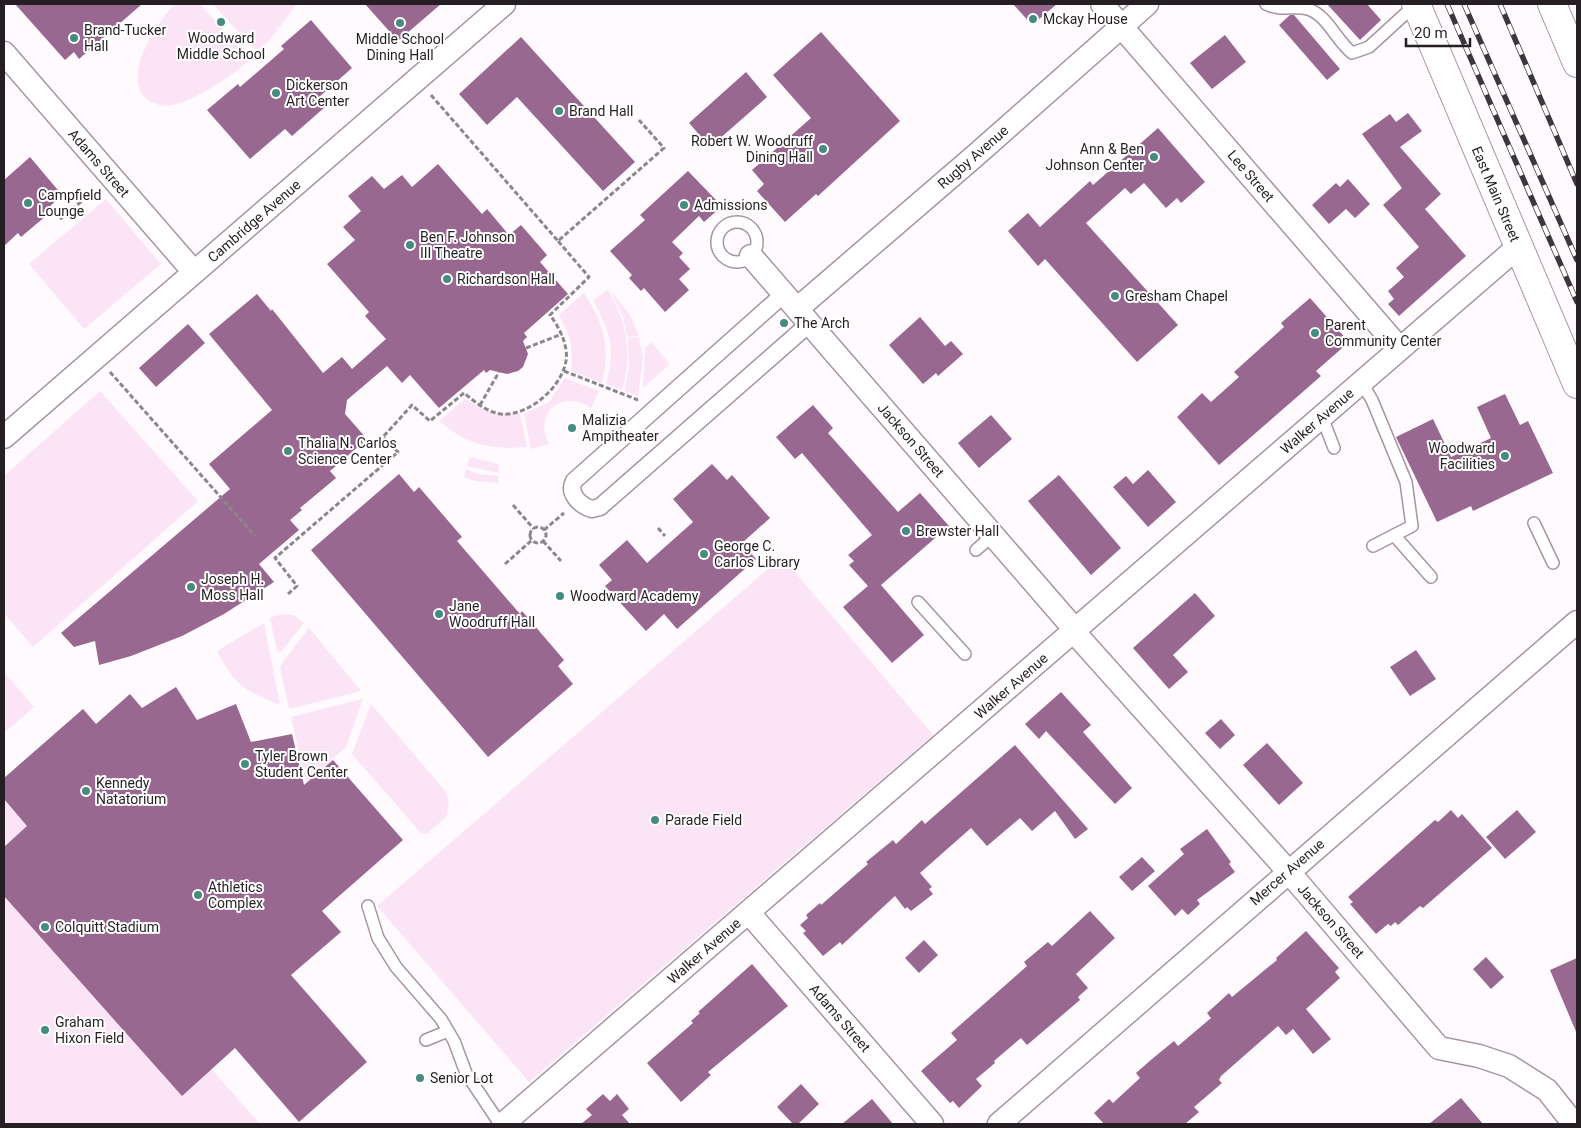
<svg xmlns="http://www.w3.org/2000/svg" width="1581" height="1128" font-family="Roboto,sans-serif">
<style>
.green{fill:#fbe4f6}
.building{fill:#996891}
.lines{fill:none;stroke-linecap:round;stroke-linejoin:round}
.service-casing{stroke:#a795a3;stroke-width:14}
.pedestrian-casing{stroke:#a795a3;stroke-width:19}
.minor-casing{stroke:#a795a3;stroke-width:25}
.tertiary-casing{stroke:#a795a3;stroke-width:30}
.primary-casing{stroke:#a795a3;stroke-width:30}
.path{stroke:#8d878b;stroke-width:3;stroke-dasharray:5 2.5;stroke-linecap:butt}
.service{stroke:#fff;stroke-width:11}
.pedestrian{stroke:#fff;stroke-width:16}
.minor{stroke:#fff;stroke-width:22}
.tertiary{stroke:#fff;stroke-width:28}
.primary{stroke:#fff;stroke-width:28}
.rail-casing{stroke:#3d363b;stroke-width:5.5}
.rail{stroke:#fff;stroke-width:4;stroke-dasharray:11;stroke-linecap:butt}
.poi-dot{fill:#468b80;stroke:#fff;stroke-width:2}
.labels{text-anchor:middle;stroke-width:4;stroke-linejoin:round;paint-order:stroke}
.poi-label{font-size:14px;fill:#251e23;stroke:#fff;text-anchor:start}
.street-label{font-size:14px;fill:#251e23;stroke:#fff}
</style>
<rect width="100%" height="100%" fill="#fefafd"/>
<path class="green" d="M175,4H200L250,60C233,75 183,111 160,105C111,93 155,23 175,4Z
M213,4H297L269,41L257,52Z
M106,199L161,264L84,329L29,264Z
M608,290C627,321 633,356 622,390L606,384C616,349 610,331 593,300Z
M610,290L630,315L639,336L627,337L623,316Z
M584,293C604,324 611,346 602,383L571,371C573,346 571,337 559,315Z
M639,337L643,358L638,396L624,391L629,368L628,338Z
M651,342L670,364L643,388L645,348Z
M565,378L599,391L591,408C562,388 533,413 549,444L531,449L524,414L549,402Z
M100,391L198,501L33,647L4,613V476Z
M465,399C486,412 495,414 520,414L527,447C490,450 468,445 439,421Z
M470,457L498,464L499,473L467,466Z
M466,469L479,474L498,476V483L475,481L464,477Z
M782,557L933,735L529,1082L377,906Z
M280,614L293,615L304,623L281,652L277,651L270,618Z
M264,623L280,705C243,689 236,687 217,651Z
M309,628L361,691L289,709L280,666Z
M4,672L34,707L4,733Z
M363,699L346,747L306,782L291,717Z
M371,704L446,792L449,802L447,816L427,834L421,833L352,754Z
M4,799L61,864L44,880L260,1124H4Z"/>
<path class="building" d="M15,4H142L79,59L74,52L65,60Z
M365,4H441L398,41Z
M1013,4H1057L1032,25Z
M1327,4H1367L1381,20L1360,40Z
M1290,15H1294L1340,69L1327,80L1279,25Z
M311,20L352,68L318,98L325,107L292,136L285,129L250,159L207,110L238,84L240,87L284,49L281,46Z
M821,32L900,121L818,196L816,194L785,222L757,191L764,184L752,170L811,118L773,75Z
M1225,35L1246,62L1212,89L1190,63Z
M521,37L635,162L603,191L517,97L487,125L459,94Z
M746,72L767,97L710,147L689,123Z
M1408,113L1422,131L1400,147L1441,194L1425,209L1466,256L1399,316L1388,304L1394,299L1388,291L1404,277L1396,268L1419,247L1383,205L1402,188L1362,134L1390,114L1396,122Z
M1158,128L1205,182L1181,203L1177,198L1166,208L1144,183L1131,194L1125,188L1086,223L1178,325L1137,362L1045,259L1038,266L1008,231L1028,213L1040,227L1090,181L1093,185Z
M30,157L62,195L44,212L47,215L21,237L18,233L4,246V180Z
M438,164L482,214L487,209L509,235L521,225L547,255L540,262L568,294L524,333L527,337L523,341L528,354L523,367L518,371L507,374L490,370L486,373L484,370L439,408L410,375L402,383L387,366L347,400L345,414L367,439L330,471L336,478L300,508L302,510L290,520L299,530L259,564L274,582L224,614L182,636L131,656L99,665L95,641L74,647L61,633L230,489L209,464L272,410L209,334L257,294L271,311L272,309L323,373L342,357L352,369L386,339L365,316L369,312L327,264L355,240L343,227L361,211L348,196L372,176L384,189L402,175L412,187Z
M688,171L716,200L714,202L720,208L704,222L699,216L672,242L683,253L679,257L690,269L679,279L689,290L665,312L644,288L641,291L629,278L632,275L610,251L645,220L640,215Z
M1348,179L1370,204L1355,218L1346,209L1329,224L1312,205L1336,183L1340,187Z
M1310,298L1349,342L1316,371L1321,376L1219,465L1177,417L1202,393L1211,402L1239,377L1234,372L1284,327L1281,323Z
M920,317L945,346L951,341L963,354L938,376L936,373L923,384L889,345Z
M188,324L205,343L156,387L139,368Z
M1505,394L1520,425L1528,421L1553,473L1473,511L1471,506L1437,522L1396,437L1433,419L1451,457L1491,438L1477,407Z
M813,405L833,428L828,433L898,512L920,493L949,526L881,585L924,635L892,663L843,607L868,586L849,565L854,561L848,555L872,535L802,453L795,459L776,437Z
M991,415L1012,439L979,468L958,443Z
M712,464L727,480L732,475L770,518L742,543L756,559L677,629L664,614L646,631L605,586L612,580L599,565L627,540L647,563L693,522L673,499Z
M1148,470L1176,502L1148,527L1113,487L1126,476L1133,484Z
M399,474L414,492L419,487L462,537L457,541L520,614L522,611L564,660L558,666L573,684L488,757L311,550Z
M1059,475L1121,548L1091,575L1028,501Z
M1195,593L1215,616L1173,655L1188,672L1169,689L1133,648Z
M1416,650L1436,679L1410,696L1390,667Z
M176,687L197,720L236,704L251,742L292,734L304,785L333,760L403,840L322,911L341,932L291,975L367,1062L299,1122L235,1048L182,1096L4,896V847L27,826L4,799V778L83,709L96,724L130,694L142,708Z
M1061,692L1091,725L1083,732L1132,788L1115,804L1046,731L1039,739L1025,724Z
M1221,719L1235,735L1220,749L1205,733Z
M1267,743L1303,783L1279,805L1243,765Z
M1015,745L1088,829L1075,839L1055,811L1032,831L1020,818L987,846L971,828L920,873L932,887L929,889L933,894L911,911L907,907L905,909L895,896L842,945L840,942L823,956L803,933L806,931L800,925L808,918L806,915L820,903L821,905L868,864L866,862L893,840L896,844L922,820L925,824Z
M1451,810L1458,818L1462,814L1492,848L1423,908L1420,906L1398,925L1395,922L1391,926L1388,924L1376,934L1350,904L1353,902L1348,897L1435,820L1438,822Z
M1517,810L1536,832L1505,859L1486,837Z
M1207,829L1231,862L1229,864L1235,872L1197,900L1200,904L1188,915L1182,909L1175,916L1148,886L1184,854L1180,849Z
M1142,857L1155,871L1132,891L1119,877Z
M1090,911L1115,938L1076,974L1088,988L1078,997L1080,1000L1027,1045L1021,1038L994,1061L995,1063L976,1079L982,1086L959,1108L953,1101L950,1103L921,1071L957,1040L951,1033L1027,966L1024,962L1048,942L1052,946Z
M1306,931L1339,968L1335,972L1340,978L1306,1009L1331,1039L1313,1054L1293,1029L1286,1035L1278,1026L1221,1076L1219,1080L1222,1083L1194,1107L1199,1112L1185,1124H1104L1094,1113L1109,1099L1113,1103L1140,1078L1136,1073L1152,1059L1174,1041L1178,1046L1211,1018L1207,1013L1229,993L1232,997L1277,960L1276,958Z
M924,940L938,955L919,973L905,958Z
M1486,957L1504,977L1491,989L1473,969Z
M1577,958V1034L1550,970Z
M752,964L788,1006L708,1072L711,1075L681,1102L647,1063L693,1023L691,1021L700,1013L698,1012Z
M801,1084L819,1104L798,1124H793L777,1107Z
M603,1094L610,1101L617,1094L629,1109L622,1115L630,1124H581L592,1115L586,1109Z
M1461,1098L1483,1124H1429Z
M872,1099L893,1124H842Z"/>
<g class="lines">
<g class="service-casing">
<path id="service" d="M1266,4C1282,12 1293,5 1308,9C1327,15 1336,40 1352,53L1369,47L1416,4
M717 242a20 20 0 1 1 40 0a20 20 0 1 1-40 0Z
M1362,383L1372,400L1406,482L1412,526L1373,546
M1322,417L1334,448
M1534,523L1553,563
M1394,535L1431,577
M976,550L993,535
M918,602L965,654
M368,906L378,938L396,967L441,1019L454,1041L466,1073L500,1124
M426,1040L448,1031"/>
</g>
<g class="pedestrian-casing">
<path id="pedestrian" d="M784,294L574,481C567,494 581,506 592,509L600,507L810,323"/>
</g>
<g class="minor-casing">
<path id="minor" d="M1102,4L1400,349
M4,53L194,272
M751,256L1070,624
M797,309L976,155L1147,4
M4,437L504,4
M1074,632L1288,871L1439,1048L1479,1056L1509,1066L1547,1090L1574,1124
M749,913L932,1124
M503,1124L1518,247
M999,1124L1577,622"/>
</g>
<g class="tertiary-casing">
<path id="tertiary" d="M1416,4L1577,384"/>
</g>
<g class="primary-casing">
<path id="primary" d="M1552,4L1577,63"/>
</g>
<path class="path" d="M431,95L558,241L664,148L639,120
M60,219L88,196L97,193
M526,348L562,334
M564,371L638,400
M110,372L255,536
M480,405L499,372
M513,505L534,529
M530 535a8 8 0 1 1 16 0a8 8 0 1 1-16 0Z
M658,528L665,536
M544,530L564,513
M543,541L561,561
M505,564L532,540
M288,594L297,586L275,558L398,452L383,437L412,405L430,421L464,393C475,402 487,412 501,414C531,417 571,380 566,350C564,337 558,326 550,315L589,277L558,241"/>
<use href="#service" class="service"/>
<use href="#pedestrian" class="pedestrian"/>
<use href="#minor" class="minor"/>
<use href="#tertiary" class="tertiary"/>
<use href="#primary" class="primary"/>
<g class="rail-casing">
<path id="rail" d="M1447,4L1577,302
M1464,4L1577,260
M1500,4L1577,184"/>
</g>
<use href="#rail" class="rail"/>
</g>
<g class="poi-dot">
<circle cx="1033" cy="19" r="5"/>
<circle cx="221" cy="22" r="5"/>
<circle cx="400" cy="23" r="5"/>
<circle cx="74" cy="38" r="5"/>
<circle cx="276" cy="93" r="5"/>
<circle cx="559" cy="111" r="5"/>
<circle cx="823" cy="149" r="5"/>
<circle cx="1154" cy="157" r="5"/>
<circle cx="28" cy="203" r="5"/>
<circle cx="684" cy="205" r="5"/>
<circle cx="410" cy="245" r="5"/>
<circle cx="447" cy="279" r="5"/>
<circle cx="1115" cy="296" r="5"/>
<circle cx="784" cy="323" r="5"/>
<circle cx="1315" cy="333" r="5"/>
<circle cx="572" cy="428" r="5"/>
<circle cx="288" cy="451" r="5"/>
<circle cx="1505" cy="456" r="5"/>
<circle cx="906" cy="531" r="5"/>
<circle cx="704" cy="554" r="5"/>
<circle cx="191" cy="587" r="5"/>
<circle cx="560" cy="596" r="5"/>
<circle cx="439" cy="614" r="5"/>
<circle cx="245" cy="764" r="5"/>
<circle cx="86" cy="791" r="5"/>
<circle cx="655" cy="820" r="5"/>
<circle cx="198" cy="895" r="5"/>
<circle cx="45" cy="927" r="5"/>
<circle cx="45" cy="1030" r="5"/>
<circle cx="420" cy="1078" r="5"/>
</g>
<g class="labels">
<g class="poi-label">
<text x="1043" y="24">Mckay House</text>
<text x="84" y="35">Brand-Tucker<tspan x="84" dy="16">Hall</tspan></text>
<text x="221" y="43" text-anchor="middle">Woodward<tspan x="221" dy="16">Middle School</tspan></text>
<text x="400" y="44" text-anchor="middle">Middle School<tspan x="400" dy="16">Dining Hall</tspan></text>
<text x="286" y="90">Dickerson<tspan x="286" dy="16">Art Center</tspan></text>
<text x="569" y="116">Brand Hall</text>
<text x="813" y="146" text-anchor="end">Robert W. Woodruff<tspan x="813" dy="16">Dining Hall</tspan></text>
<text x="1144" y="154" text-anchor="end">Ann &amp; Ben<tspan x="1144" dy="16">Johnson Center</tspan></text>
<text x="38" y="200">Campfield<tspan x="38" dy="16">Lounge</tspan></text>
<text x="694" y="210">Admissions</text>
<text x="420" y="242">Ben F. Johnson<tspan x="420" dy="16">III Theatre</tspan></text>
<text x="457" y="284">Richardson Hall</text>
<text x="1125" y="301">Gresham Chapel</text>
<text x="794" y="328">The Arch</text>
<text x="1325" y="330">Parent<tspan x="1325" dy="16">Community Center</tspan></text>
<text x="582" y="425">Malizia<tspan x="582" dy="16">Ampitheater</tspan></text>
<text x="298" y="448">Thalia N. Carlos<tspan x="298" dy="16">Science Center</tspan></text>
<text x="1495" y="453" text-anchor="end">Woodward<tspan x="1495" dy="16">Facilities</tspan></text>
<text x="916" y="536">Brewster Hall</text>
<text x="714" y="551">George C.<tspan x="714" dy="16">Carlos Library</tspan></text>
<text x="201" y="584">Joseph H.<tspan x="201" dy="16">Moss Hall</tspan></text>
<text x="570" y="601">Woodward Academy</text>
<text x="449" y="611">Jane<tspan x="449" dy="16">Woodruff Hall</tspan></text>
<text x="255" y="761">Tyler Brown<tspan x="255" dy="16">Student Center</tspan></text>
<text x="96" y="788">Kennedy<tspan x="96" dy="16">Natatorium</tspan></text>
<text x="665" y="825">Parade Field</text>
<text x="208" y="892">Athletics<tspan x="208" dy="16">Complex</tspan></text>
<text x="55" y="932">Colquitt Stadium</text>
<text x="55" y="1027">Graham<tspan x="55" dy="16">Hixon Field</tspan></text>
<text x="430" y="1083">Senior Lot</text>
</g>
<g class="street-label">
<text transform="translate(973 157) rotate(-41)" y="5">Rugby Avenue</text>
<text transform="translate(99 163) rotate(49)" y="5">Adams Street</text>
<text transform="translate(1251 176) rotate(49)" y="5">Lee Street</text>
<text transform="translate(1496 194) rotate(67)" y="5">East Main Street</text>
<text transform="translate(254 221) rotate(-41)" y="5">Cambridge Avenue</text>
<text transform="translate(1317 421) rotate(-41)" y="5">Walker Avenue</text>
<text transform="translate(911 440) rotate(49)" y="5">Jackson Street</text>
<text transform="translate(1011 686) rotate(-41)" y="5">Walker Avenue</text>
<text transform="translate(1287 872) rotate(-41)" y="5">Mercer Avenue</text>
<text transform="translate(1331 921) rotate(49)" y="5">Jackson Street</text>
<text transform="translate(704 951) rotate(-41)" y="5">Walker Avenue</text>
<text transform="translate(840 1018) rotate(49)" y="5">Adams Street</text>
</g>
</g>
<rect width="1581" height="1128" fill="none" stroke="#251e23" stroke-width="10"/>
<path d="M1406 38v8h64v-8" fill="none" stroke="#251e23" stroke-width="2.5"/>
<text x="1414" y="38" font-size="15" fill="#251e23" stroke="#ffffff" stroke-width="4" paint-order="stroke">20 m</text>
</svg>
